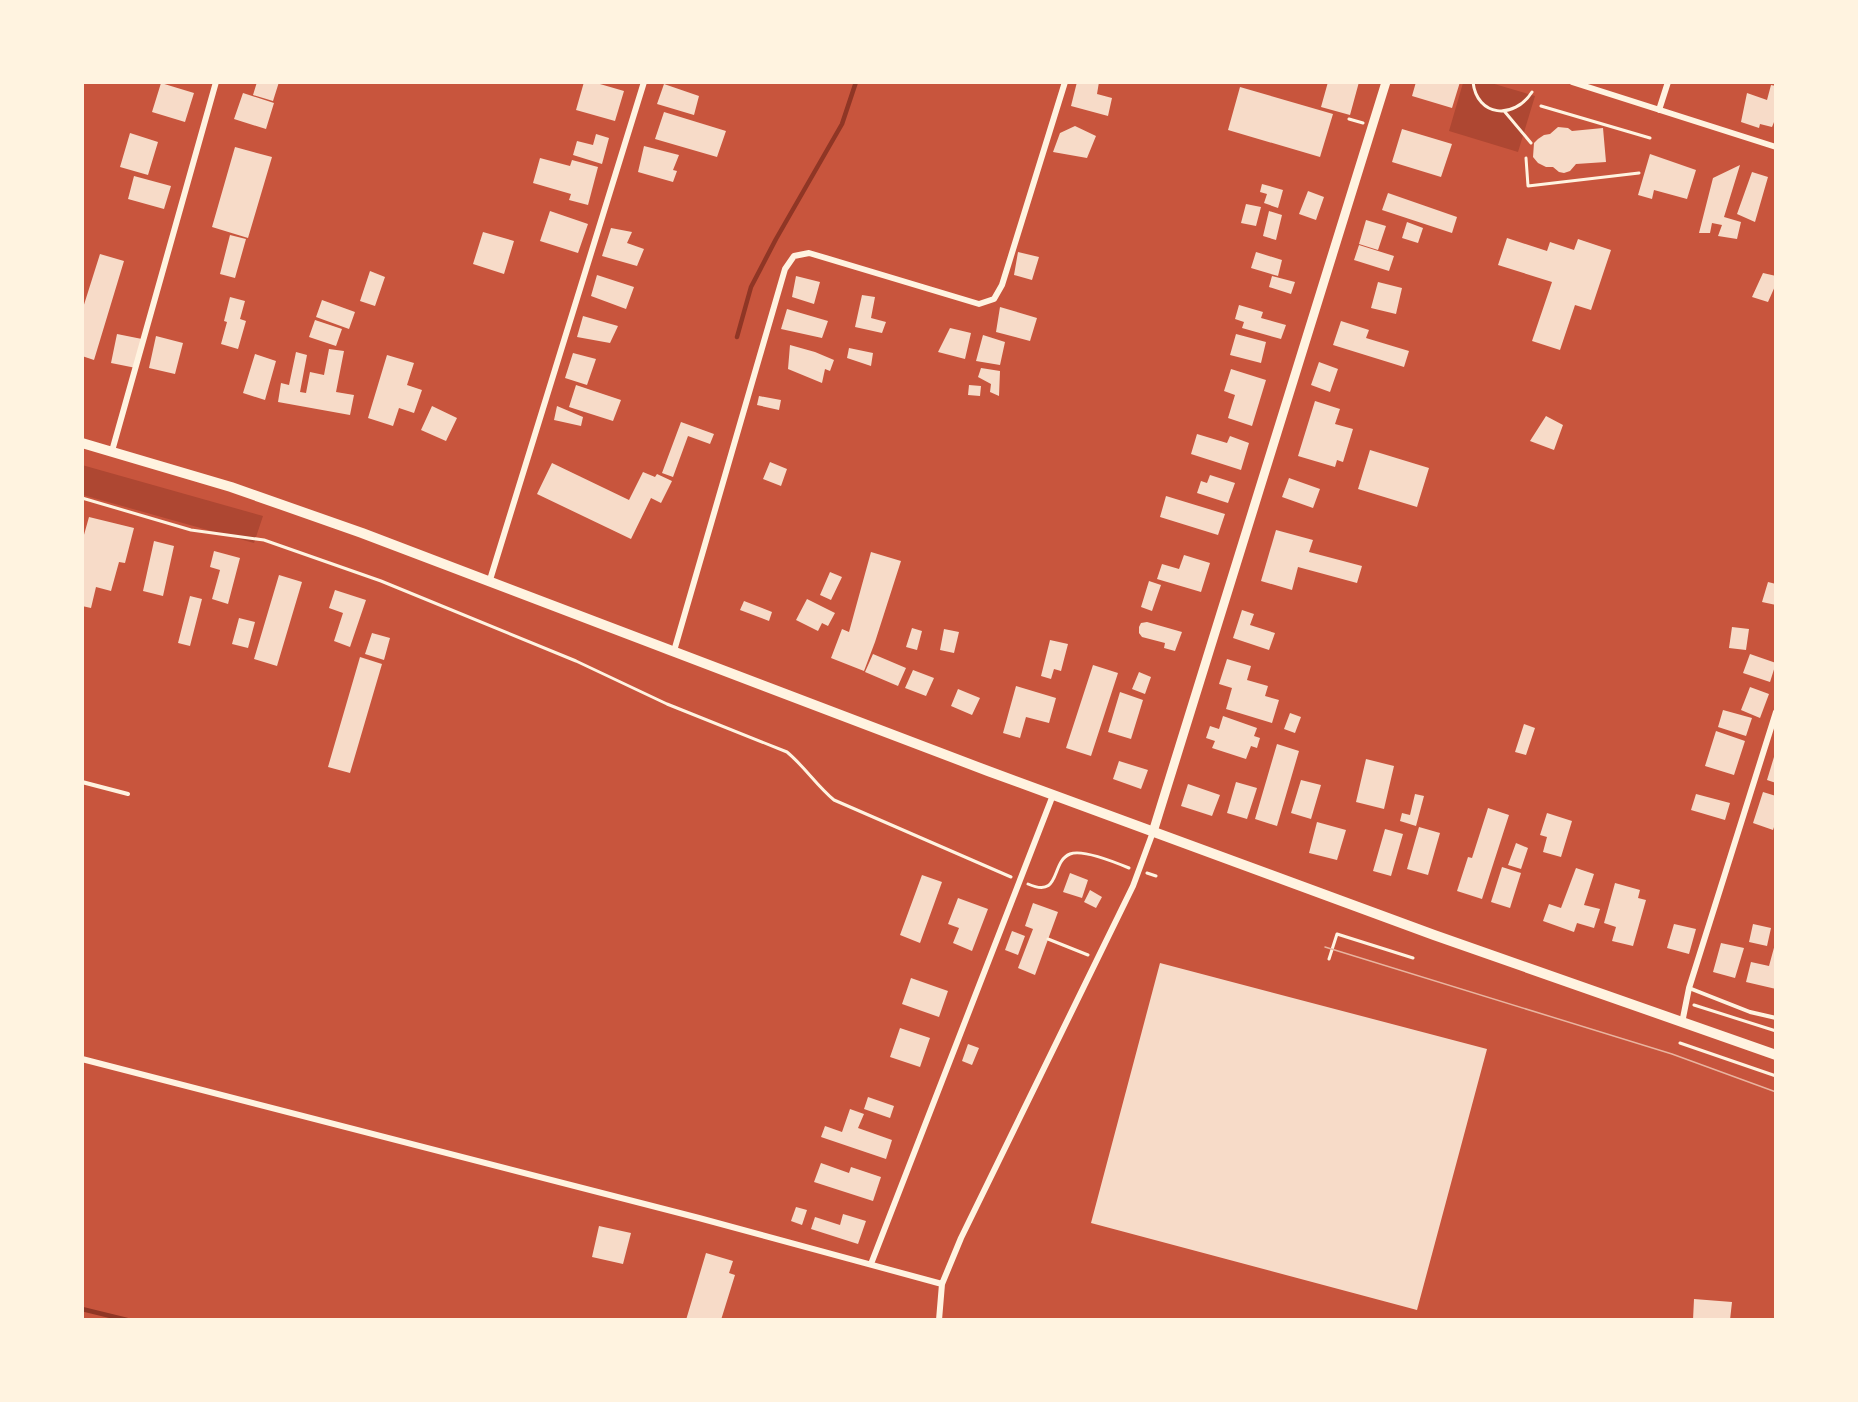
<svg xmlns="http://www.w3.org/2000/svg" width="1858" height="1402" font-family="'Exo 2',sans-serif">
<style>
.green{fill:#ae4732}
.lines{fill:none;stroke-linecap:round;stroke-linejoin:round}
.stream{stroke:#8f3625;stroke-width:4.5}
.building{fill:#f7dbc8}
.path{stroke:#fff3e0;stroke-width:3}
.service{stroke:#fff3e0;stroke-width:4}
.minor{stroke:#fff3e0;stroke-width:6}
.tertiary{stroke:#fff3e0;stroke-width:9}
.primary{stroke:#fff3e0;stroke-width:10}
.tram{stroke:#e9b49f;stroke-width:1.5}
</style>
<rect width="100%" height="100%" fill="#c8553d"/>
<path class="green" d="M1463,83H1491L1535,96L1518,152L1449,131Z
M82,465L263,516L254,543L83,495Z"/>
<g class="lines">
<path class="stream" d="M737,337L751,287L776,239L842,124L856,82
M82,1309L127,1320"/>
</g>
<path class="building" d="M257,82H279L273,101L253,95Z
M584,82H593L624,91L615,121L576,110Z
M1077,82H1099L1097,94L1112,98L1108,116L1071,106Z
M1328,82H1359L1350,115L1321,107Z
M1416,82H1460L1452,108L1412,96Z
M161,83L194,93L185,122L152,112Z
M664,84L699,96L694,115L657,104Z
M1771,85L1776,86V117L1772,127L1760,124L1759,128L1741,122L1747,93L1767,100Z
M1240,87L1333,114L1320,157L1228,130Z
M243,93L274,103L266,129L234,119Z
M664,112L726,131L717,157L655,139Z
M1075,126L1096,136L1087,158L1053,152L1060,133Z
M1558,127L1568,128L1572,131L1603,128L1606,162L1576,164L1570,171L1564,173L1559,172L1553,167H1546L1538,163L1533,157L1534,143L1538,139L1544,135L1550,134Z
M1402,129L1452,144L1441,177L1392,162Z
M130,133L158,142L148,175L120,167Z
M596,134L609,138L602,164L573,155L577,141L593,145Z
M644,146L679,155L673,170L677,171L673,182L638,172Z
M235,147L272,157L248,238L212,227Z
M1650,154L1696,170L1687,199L1654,190L1652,199L1638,195Z
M540,158L570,166L572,160L598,167L588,205L569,200L571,194L533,183Z
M1740,165L1724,217L1741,222L1737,239L1718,236L1722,225L1712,223L1710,233H1699L1713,178Z
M1752,172L1768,177L1755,222L1737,214Z
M134,176L171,186L164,209L128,199Z
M1262,184L1283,190L1278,208L1264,203L1267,194L1260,192Z
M1308,191L1324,197L1316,220L1299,214Z
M1388,193L1457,217L1452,233L1382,210Z
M1246,204L1261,207L1256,226L1241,223Z
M550,211L588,224L578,253L540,241Z
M1269,211L1282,215L1276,240L1263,236Z
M1366,220L1386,226L1378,250L1359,244Z
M1407,222L1423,228L1418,243L1402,238Z
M611,228L632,232L627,243L644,249L637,266L602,256Z
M483,232L514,241L504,274L473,264Z
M230,235L246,239L235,278L220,274Z
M1507,238L1547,251L1550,242L1574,250L1578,239L1611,250L1591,310L1575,305L1560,350L1532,341L1552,282L1498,265Z
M1359,245L1394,256L1389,271L1354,260Z
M1018,252L1039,257L1032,280L1014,275Z
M1256,252L1282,260L1278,276L1251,268Z
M100,254L124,261L94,360L82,356V311Z
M370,271L385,277L375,306L360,301Z
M1763,273L1776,276V284L1768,302L1752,297Z
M597,275L634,287L626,309L591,296Z
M796,276L820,282L814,304L792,297Z
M1272,276L1295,282L1291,294L1269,287Z
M1378,282L1402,288L1396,314L1371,308Z
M862,295L875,297L871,318L886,322L882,333L855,327Z
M230,297L245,301L240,319L246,321L238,349L221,344L227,322L224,321Z
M322,300L355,312L349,329L316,317Z
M1239,305L1263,312L1261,318L1286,325L1281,339L1242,328L1244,322L1235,319Z
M1000,307L1037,318L1030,341L996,332Z
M787,309L828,321L822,338L781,329Z
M583,316L618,326L610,343L577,337Z
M315,320L342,329L336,346L309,337Z
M1341,321L1369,330L1366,338L1409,351L1404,367L1333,345Z
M950,328L971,333L965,359L938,352Z
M117,334L142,339L136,368L111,363Z
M1236,334L1266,342L1261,363L1230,355Z
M983,335L1005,342L1000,365L976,361Z
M156,336L183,343L175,374L149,368Z
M790,345L815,352L834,360L830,371L825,369L822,383L788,369Z
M849,348L873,353L871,366L847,358Z
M329,349L344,351L336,392L354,395L350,415L278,402L281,383L289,385L296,352L307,355L300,392L306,393L310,372L324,375Z
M573,353L596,359L587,385L565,378Z
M255,354L276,361L265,400L243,393Z
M387,355L414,363L407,385L422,390L414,413L399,408L393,426L368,418Z
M1319,362L1338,369L1330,392L1311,385Z
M981,368L1000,371L999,396L990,392L991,384L978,377Z
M1231,369L1266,380L1252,426L1228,418L1235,395L1224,391Z
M576,385L621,400L613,421L569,407Z
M969,385L981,386L980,396L968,395Z
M759,396L781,400L779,410L757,405Z
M1315,401L1340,409L1335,424L1353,429L1343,462L1337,460L1335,467L1298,456Z
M432,406L457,418L446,441L421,430Z
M557,406L583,417L581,426L554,420Z
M1546,416L1563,425L1554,450L1530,441Z
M681,422L714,434L710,444L688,436L673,477L662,473Z
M1197,434L1227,443L1230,436L1249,443L1241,470L1191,454Z
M1370,450L1429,468L1417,507L1358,489Z
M770,462L787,469L781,486L763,479Z
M552,463L629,500L643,472L655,477L657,474L672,481L661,503L651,498L631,539L537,494Z
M1210,475L1235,483L1228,503L1197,493L1201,481L1207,483Z
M1289,478L1320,489L1313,508L1282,497Z
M1166,496L1225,514L1218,535L1160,517Z
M89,517L134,528L125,563L119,562L111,591L96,587L91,608L82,606V542Z
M1276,530L1313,540L1309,552L1362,566L1357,583L1298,567L1292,590L1261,581Z
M154,541L174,546L163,596L143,591Z
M214,551L240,558L228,604L212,599L220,570L210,567Z
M871,552L901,561L875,642L864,671L831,658L842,629L849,632Z
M1184,555L1210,563L1201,592L1157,579L1162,564L1179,569Z
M830,572L842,577L831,600L820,595Z
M279,575L302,582L277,666L254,659Z
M1149,581L1161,585L1152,611L1141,607Z
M1768,582L1776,584V605L1762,602Z
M335,590L366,600L350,647L334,641L343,613L329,608Z
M190,596L202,599L190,646L178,643Z
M807,599L835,613L828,626L822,623L818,631L796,620Z
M744,601L772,612L769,621L740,610Z
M1242,610L1254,614L1250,625L1275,633L1269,650L1233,638Z
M239,618L255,622L248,648L232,644Z
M1147,622L1182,632L1175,651L1164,648L1165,643L1142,637L1139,633V627L1141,623Z
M1732,627L1749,629L1746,650L1729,648Z
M912,628L922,631L917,650L906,647Z
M944,629L959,632L954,653L940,650Z
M372,633L390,638L384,660L365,654Z
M1050,640L1068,644L1061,671L1054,669L1051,679L1041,676Z
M873,654L906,668L898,686L865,672Z
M1750,654L1776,663L1770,682L1743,673Z
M360,657L382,664L350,773L328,767Z
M1227,659L1251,666L1247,680L1268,686L1265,696L1279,700L1272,723L1226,709L1232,688L1219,684Z
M1093,665L1118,673L1091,756L1066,748Z
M913,670L934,678L926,696L905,688Z
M1139,672L1151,677L1145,694L1132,689Z
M1016,686L1056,698L1049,723L1026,717L1020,738L1003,733Z
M1750,687L1769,694L1760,718L1741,710Z
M958,689L980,698L972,715L951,706Z
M1120,692L1143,700L1131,739L1108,732Z
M1723,710L1752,718L1746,736L1718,727Z
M1290,713L1301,717L1295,733L1284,729Z
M1223,716L1257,728L1254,736L1260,738L1257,748L1251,746L1246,759L1212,748L1215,741L1206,738L1210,726L1219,729Z
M1524,724L1535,728L1526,755L1515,752Z
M1716,731L1745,741L1734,775L1705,766Z
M1277,744L1299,751L1277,826L1255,819Z
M1774,757L1776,758V783L1767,780Z
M1366,759L1394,766L1384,809L1356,802Z
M1119,761L1148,770L1141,789L1113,779Z
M1301,780L1321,785L1311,819L1291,813Z
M1236,782L1257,788L1247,819L1227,813Z
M1188,784L1220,795L1212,816L1181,806Z
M1763,792L1776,796V821L1773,830L1753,823Z
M1415,794L1424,796L1416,826L1400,821L1402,813L1410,815Z
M1696,794L1730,803L1725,820L1691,810Z
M1488,808L1509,815L1482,899L1457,891L1468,857L1472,858Z
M1547,813L1572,821L1561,857L1543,852L1547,837L1540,835Z
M1317,822L1346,830L1337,860L1309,853Z
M1419,827L1440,833L1428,875L1407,869Z
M1385,829L1403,834L1391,876L1373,871Z
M1516,843L1528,848L1521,869L1508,865Z
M1502,867L1521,873L1510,908L1491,902Z
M1576,868L1594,874L1584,905L1600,909L1594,928L1577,923L1574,932L1543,921L1549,904L1561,908Z
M1070,873L1088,880L1082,898L1063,892Z
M922,875L942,882L920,943L900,935Z
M1615,883L1640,890L1638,898L1646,900L1633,946L1612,941L1616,927L1604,923Z
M1090,890L1102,897L1096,908L1084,902Z
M958,898L988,909L972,951L953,943L959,928L948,924Z
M1033,903L1058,912L1035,975L1018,968L1033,929L1025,926Z
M1674,924L1696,929L1689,954L1667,948Z
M1753,924L1771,928L1767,946L1749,942Z
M1012,931L1025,936L1018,955L1005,950Z
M1721,943L1744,948L1735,978L1713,972Z
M1775,944L1776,989L1746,982L1751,962L1769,966Z
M1160,963L1487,1049L1417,1310L1091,1223Z
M911,978L948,991L939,1017L902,1004Z
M900,1028L930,1038L920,1067L890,1057Z
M968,1044L979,1048L972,1065L962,1061Z
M868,1097L894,1106L890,1118L864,1109Z
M850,1109L864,1114L858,1128L892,1140L886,1159L821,1137L825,1126L842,1132Z
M821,1163L849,1173L851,1167L881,1177L873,1201L814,1182Z
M796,1207L807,1210L802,1225L791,1221Z
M843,1214L866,1221L858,1244L811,1229L815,1217L840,1225Z
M599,1226L631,1233L623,1264L592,1257Z
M706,1253L733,1261L729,1273L735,1275L721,1320H686Z
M1694,1299L1732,1302L1730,1320H1693Z"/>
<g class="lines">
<path class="path" d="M1473,82C1477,117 1514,120 1532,92
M1541,106L1650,138
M1505,112L1531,143
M1349,119L1363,123
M1526,158L1528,186L1639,173
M82,498L191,530L264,540L381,581L576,661L667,704L787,752C805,767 816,785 834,800L1011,877
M1147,873L1156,876
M1028,884C1062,899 1050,862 1070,854C1082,849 1117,863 1129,868
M1048,939L1088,955
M1329,959L1337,934L1413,958
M1694,1005L1776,1031
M1680,1043L1776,1076"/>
<path class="service" d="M82,782L128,794
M1689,988L1750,1012L1776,1018"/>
<path class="minor" d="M1572,82L1776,147
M1659,110L1668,82
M112,451L216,82
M489,583L644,82
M674,651L785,269L794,256L809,253L979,304L994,299L1002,285L1065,82
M1682,1023L1689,988L1776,712
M82,1059L699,1218L942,1284
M871,1264L1053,795
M939,1320L942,1284L961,1238L1133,886L1153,832"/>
<path class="tertiary" d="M1153,832L1386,82"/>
<path class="primary" d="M82,443L231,487L362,533L988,771L1434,935L1776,1055"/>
<path class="tram" d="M1325,947L1672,1054L1776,1092"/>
</g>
<rect width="1858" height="1402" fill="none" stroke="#fff3e0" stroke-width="168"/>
</svg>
